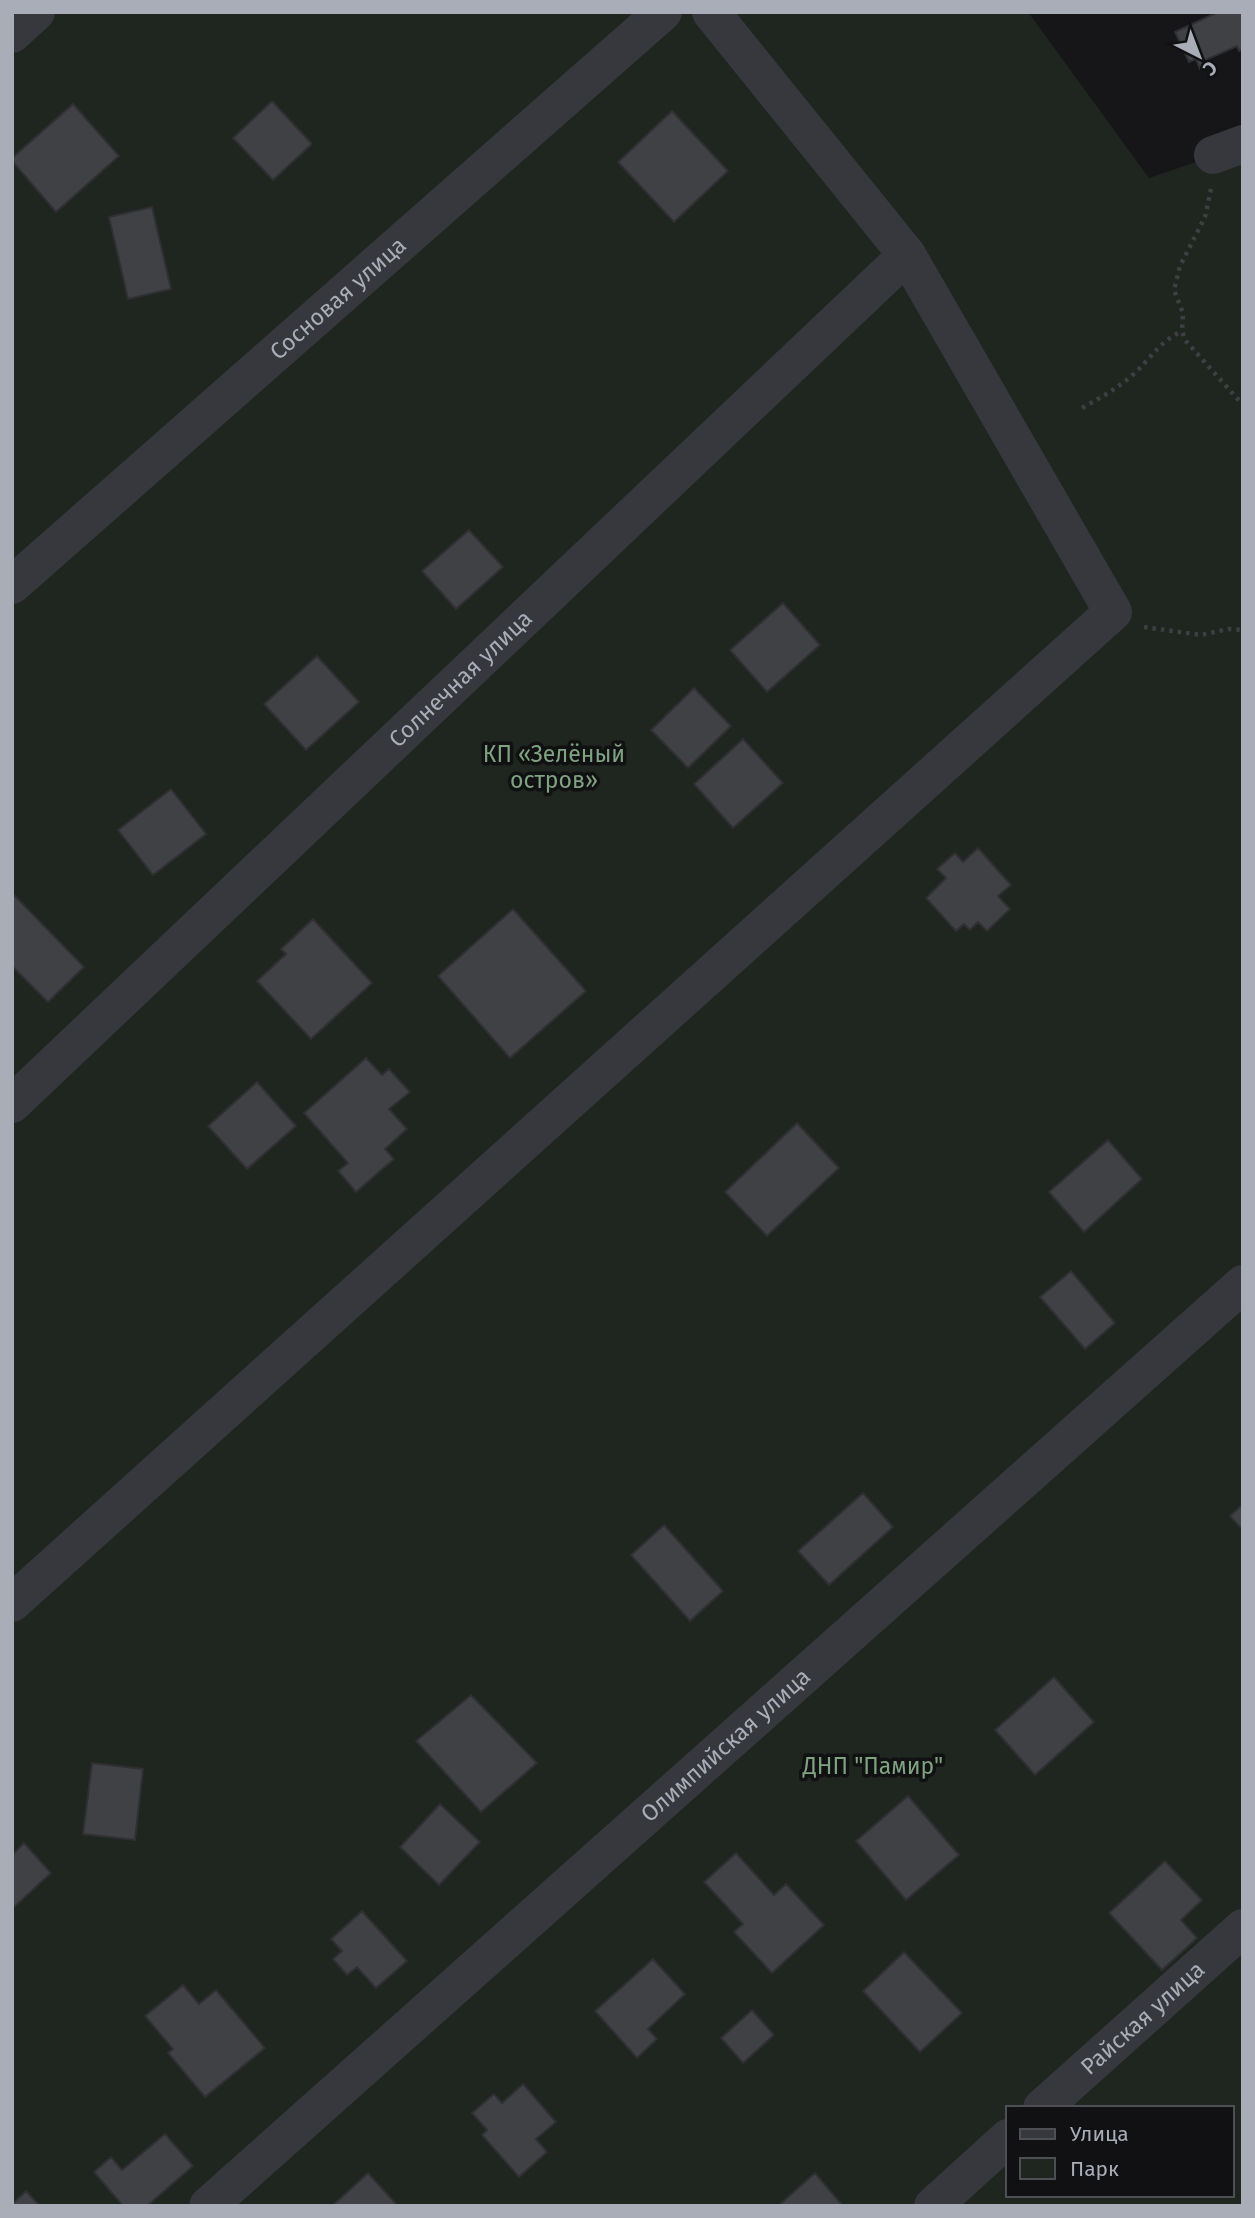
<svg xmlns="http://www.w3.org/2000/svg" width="1255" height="2218" font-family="'Fira Sans',sans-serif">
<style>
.green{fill:#1e261f;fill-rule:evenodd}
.building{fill:#404145;stroke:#303034;stroke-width:2}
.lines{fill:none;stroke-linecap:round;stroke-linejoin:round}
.path{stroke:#3d3f44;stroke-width:4.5;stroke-dasharray:3.5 5;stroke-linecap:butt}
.street{stroke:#37383d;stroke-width:38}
.labels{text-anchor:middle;stroke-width:7;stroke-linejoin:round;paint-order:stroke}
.street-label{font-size:23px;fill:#a8adb8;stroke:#111113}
.park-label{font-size:23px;fill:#7fa381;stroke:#111113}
</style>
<rect width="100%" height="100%" fill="#161618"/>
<path class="green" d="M12,12H1028L1149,178L1243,146V2206H12ZM1008,2108H1232V2195H1008Z"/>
<path class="building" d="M1218,12H1242L1243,49L1239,51L1237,46L1205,60L1207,66L1200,69L1196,59L1189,62L1175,32Z
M272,101L312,144L273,180L233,138Z
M73,104L119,156L56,212L12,161V158Z
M672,111L728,171L674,222L618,162Z
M152,207L171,289L128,299L109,217Z
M469,530L503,567L456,609L422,571Z
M783,603L820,645L767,692L730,650Z
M317,656L359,702L306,750L264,704Z
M694,688L731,726L688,768L651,730Z
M743,739L783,783L733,828L694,784Z
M171,789L206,834L153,875L118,830Z
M978,848L1011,885L998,896L1010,909L987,931L978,922L970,930L964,924L956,931L926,898L946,878L937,869L955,853L963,862Z
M14,895L84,967L48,1002L12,966V897Z
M513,909L586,991L510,1058L438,976Z
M313,919L372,983L311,1039L257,981L286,954L281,949Z
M366,1058L382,1075L389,1069L410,1092L389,1109L407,1129L385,1149L394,1159L356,1192L338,1171L348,1163L304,1113Z
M257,1082L296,1126L247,1169L208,1126Z
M797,1123L839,1168L767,1236L725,1192Z
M1108,1140L1142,1179L1084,1232L1049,1192Z
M1071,1271L1115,1323L1085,1349L1040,1297Z
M863,1493L893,1527L829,1585L798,1551Z
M1243,1504V1530L1230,1516Z
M664,1525L723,1591L690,1621L631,1555Z
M1054,1677L1094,1722L1035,1775L995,1730Z
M471,1695L537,1763L481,1812L416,1741Z
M92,1763L143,1769L135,1840L83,1834Z
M908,1796L959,1855L906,1900L856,1841Z
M440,1804L480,1842L439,1885L400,1847Z
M24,1843L51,1873L12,1909V1855Z
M736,1853L774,1895L786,1884L824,1925L772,1973L734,1932L743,1924L704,1882Z
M1165,1861L1202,1900L1181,1920L1197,1938L1162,1970L1109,1913Z
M362,1911L407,1961L376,1988L357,1967L347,1975L333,1959L342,1951L331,1939Z
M904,1952L962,2013L920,2052L863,1991Z
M653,1959L685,1994L648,2029L657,2039L637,2058L595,2011Z
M183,1985L199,2004L216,1990L265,2048L205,2097L168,2053L173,2049L145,2016Z
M752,2010L774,2035L743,2063L721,2038Z
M523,2084L556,2122L536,2139L547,2152L519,2177L482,2135L487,2130L472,2113L494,2094L502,2103Z
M165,2134L193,2166L147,2206H123L94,2172L111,2157L122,2170Z
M368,2173L398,2206H332Z
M815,2173L843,2206H778Z
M26,2191L40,2206H12V2204Z"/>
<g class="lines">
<path class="path" d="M1211,189L1205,217L1180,266L1174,290L1183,313L1182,331L1185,340L1243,405
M1082,408C1102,397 1120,387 1137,371C1154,354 1160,342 1182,331
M1144,627L1201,635L1228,629L1243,630"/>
<g class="street">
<path d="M12,34L36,12"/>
<path d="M1213,155L1243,144"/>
<path id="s1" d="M12,585L663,12"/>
<path id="s2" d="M12,1104L907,255"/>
<path d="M12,1603L1113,612L907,255L711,12"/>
<path id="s3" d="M1042,2108L1243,1928"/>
<path id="s4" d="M208,2206L1243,1284"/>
<path d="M933,2206L1008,2138"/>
</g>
</g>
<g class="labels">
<g class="street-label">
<text dy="8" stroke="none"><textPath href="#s1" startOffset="434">Сосновая улица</textPath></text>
<text dy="8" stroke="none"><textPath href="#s2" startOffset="618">Солнечная улица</textPath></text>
<text dy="8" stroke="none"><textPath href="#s4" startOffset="693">Олимпийская улица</textPath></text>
<text dy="8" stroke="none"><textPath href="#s3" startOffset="135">Райская улица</textPath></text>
</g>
<g class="park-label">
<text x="554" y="762">КП «Зелёный<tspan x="554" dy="26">остров»</tspan></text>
<text x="873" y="1774">ДНП "Памир"</text>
</g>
</g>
<rect width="1255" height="2218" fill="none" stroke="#a8adb8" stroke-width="28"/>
<rect x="1006" y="2106" width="228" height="91" fill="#111113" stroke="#4d4f55" stroke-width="2"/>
<rect x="1020" y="2129" width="35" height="10" fill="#37383d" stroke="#4d4f55" stroke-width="2"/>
<text x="1070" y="2141" font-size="21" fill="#a8adb8">Улица</text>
<rect x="1020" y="2158" width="35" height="21" fill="#1e261f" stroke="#4d4f55" stroke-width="2"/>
<text x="1070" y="2176" font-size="21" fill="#a8adb8">Парк</text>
<g transform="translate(1199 56) rotate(138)" stroke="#111113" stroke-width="5" paint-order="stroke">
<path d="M0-5L12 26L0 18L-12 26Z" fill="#a8adb8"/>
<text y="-10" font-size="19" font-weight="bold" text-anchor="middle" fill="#a8adb8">С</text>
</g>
</svg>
